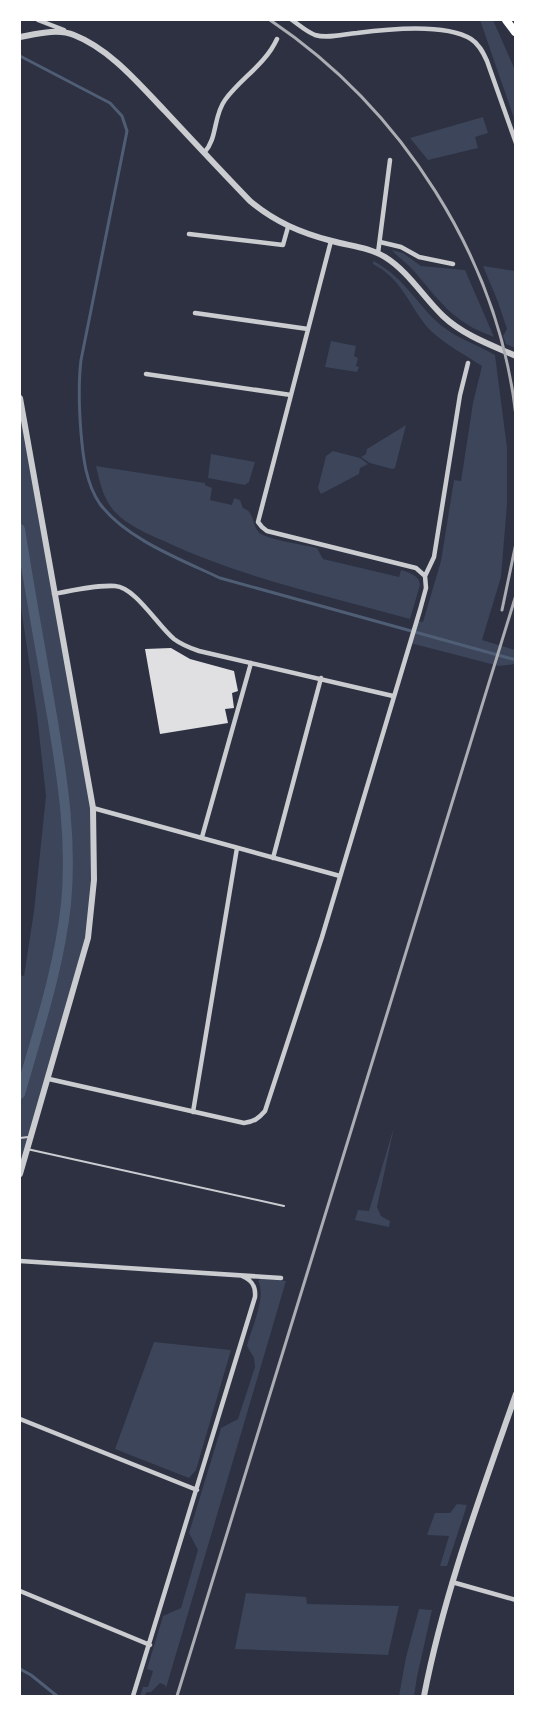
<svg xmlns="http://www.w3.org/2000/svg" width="535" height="1716" font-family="'Source Serif 4',serif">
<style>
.green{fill:#3c4559}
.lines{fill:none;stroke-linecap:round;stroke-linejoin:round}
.stream{stroke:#4f5d75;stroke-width:3}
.canal{stroke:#4f5d75;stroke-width:10}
.building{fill:#e0e0e3}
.service{stroke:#caccd0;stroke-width:2}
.minor{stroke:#caccd0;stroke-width:4.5}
.tertiary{stroke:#caccd0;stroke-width:6}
.primary{stroke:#fff;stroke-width:8}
.rail{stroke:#abadb3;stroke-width:3}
</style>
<rect width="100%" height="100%" fill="#2d3142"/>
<path class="green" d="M480,20H493L515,70V121Z
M483,117L488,133L475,137L478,148L428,160L410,138Z
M392,250L403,253L421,266L465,270L494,337C452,322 440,301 412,269C406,262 396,256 392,250Z
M373,261C400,274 414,299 434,319C452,337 474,343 495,355L507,448V504L501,577L482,640L515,650V664L499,666L410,643L416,621L423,622L441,561L454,480L461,481L473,403L482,366C465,355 446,345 431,331C409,308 404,280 373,264Z
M483,266L515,271V348L506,344L503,336L507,329L498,302Z
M331,341L356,346L354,356L358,358L356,366L359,367L357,372L325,367Z
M20,412L91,790L92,918L20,1174V975L24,976L34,911L46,796L37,715L20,601Z
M406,425L395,468L392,469L370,463L361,457L366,454L367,449Z
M333,451L360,458L368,464L360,468L359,474L321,494L318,488L326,456Z
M211,454L255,462L249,482L245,485L208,478Z
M96,466L205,483V485L212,488L210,500L232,505L234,498L240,500L243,508C256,512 251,527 261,534C271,540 305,545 317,548L323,559L399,577L401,570C410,573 419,575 420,585L410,619C328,596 243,578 166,542C148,534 128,526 115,512C103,499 100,483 96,466Z
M394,1127L377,1207L381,1216L390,1221L389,1227L355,1220L358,1210L369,1211Z
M261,1278L286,1281L166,1688L165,1685L160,1683L151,1692H147L144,1696H140L143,1687H148L153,1671L147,1669L163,1616L181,1608L198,1550L189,1533L221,1428L238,1419L255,1367L254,1358L247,1346C251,1329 267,1296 258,1281Z
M154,1342L231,1350L196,1470L189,1478L115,1449Z
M457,1504L467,1505L447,1566H440L449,1536L427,1535L435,1513H450Z
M246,1593L306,1597L307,1604L399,1606L388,1655L235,1649Z
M419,1609L432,1610L417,1677L414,1696H399L406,1657Z"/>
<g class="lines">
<path class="stream" d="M20,56L110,103L122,116L127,131L81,360C78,385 79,408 81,433C83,457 86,484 100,504C126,539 182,560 220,578L516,660
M20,1669L31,1675L57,1696"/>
<path class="canal" d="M20,529C30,593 42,657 53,722C63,782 72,842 66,904C59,969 38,1031 20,1094"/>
</g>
<path class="building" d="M171,648L190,659L234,671L238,691L232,693L234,708L225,709L228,723L160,734L145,649Z"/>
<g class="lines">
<path class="service" d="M20,1138L28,1137
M27,1149L284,1206"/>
<path class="minor" d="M38,20L64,30
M292,20C299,25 307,32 315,35C328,39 344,34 357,33C387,29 445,23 471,39C479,44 483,52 487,61L516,143
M204,153C218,138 213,116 225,100C241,78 265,65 277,39
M189,234L283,245L288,227
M331,241L258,522L262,527L267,531L416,568L425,576
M380,242L401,247L419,257L453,264
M378,253L390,160
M195,313L308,329
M146,374L291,395
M425,576L434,557L460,395L468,363
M54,594C73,590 96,585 115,586C135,587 158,626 174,639C182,645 190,648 199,651L393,696
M93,808L340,876
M202,837L251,663
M273,858L321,678
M49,1079L244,1123C254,1122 259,1118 265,1111L322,937L420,610L426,588L425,576
M193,1112L237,848
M20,1261L281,1278
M20,1419L197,1490
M452,1582L516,1600
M20,1591L150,1645
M133,1696L255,1297C256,1286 252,1280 242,1276"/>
<path class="tertiary" d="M20,37C36,34 58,28 74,35C110,49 139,84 165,111C193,141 221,171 250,201C275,222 301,233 332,241C350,246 369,247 385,257C409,272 423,297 443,316C463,335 491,345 516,356
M20,398L93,808L94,880L88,938L20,1174
M424,1696C444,1593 481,1494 516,1394"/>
<path class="primary" d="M506,20L515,32"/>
<path class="rail" d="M270,20C401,108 498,257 516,416
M502,610L516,543
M177,1696L516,595"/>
</g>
<rect width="535" height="1716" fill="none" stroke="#ffffff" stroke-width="42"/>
</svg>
